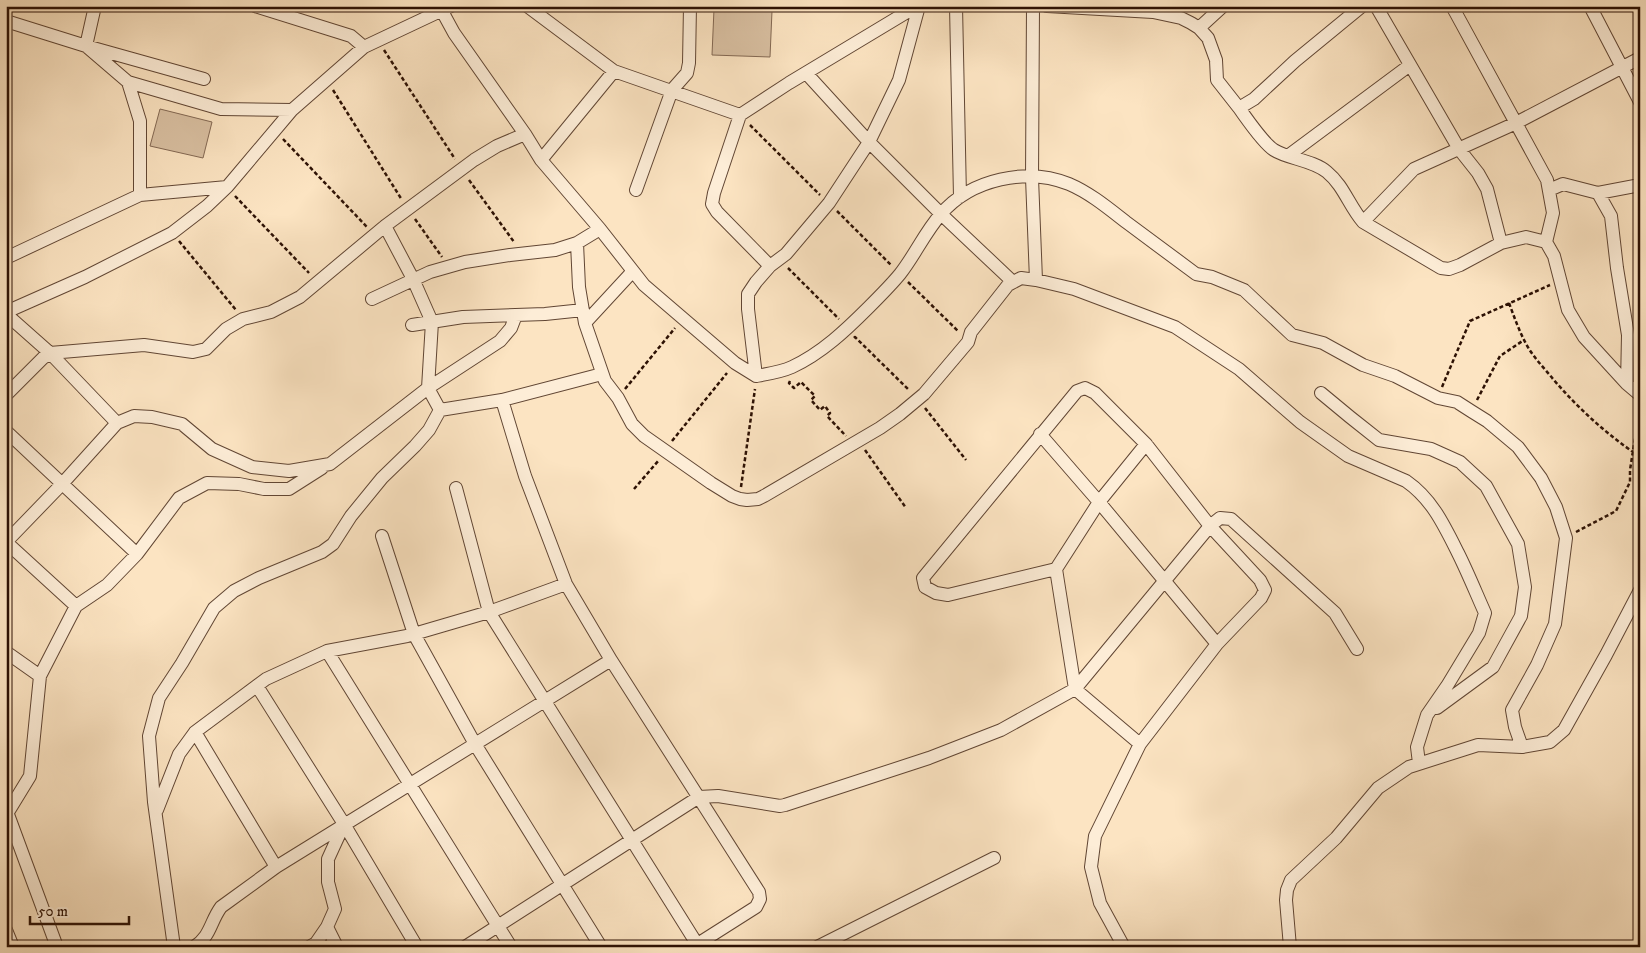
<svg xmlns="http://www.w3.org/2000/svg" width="1646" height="953" font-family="'IM FELL DW Pica',serif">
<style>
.pitch{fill:#d9c0a2;stroke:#836853}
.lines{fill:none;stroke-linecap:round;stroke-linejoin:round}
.minor-casing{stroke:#614634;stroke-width:14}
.path{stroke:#2d1104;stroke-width:2.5;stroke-dasharray:4 2.5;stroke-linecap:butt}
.minor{stroke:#fdedd7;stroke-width:12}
</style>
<rect width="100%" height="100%" fill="#fce4c2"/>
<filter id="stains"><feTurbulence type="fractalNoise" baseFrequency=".004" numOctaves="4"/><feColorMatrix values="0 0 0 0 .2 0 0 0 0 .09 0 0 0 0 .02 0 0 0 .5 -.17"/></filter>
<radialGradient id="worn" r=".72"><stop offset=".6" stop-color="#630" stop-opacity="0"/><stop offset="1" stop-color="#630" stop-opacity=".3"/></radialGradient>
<path class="pitch" d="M714,9L772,11L770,57L712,55Z
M160,109L212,122L203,158L150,146Z"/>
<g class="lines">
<g class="minor-casing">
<path id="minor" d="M95,6L86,46L204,79
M255,6L351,36L364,47
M527,6L614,71L740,115
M956,6L960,197
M1033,6L1032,178L1036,280
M1047,6L1153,12L1181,18L1191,23L1199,28L1208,38L1216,60L1217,80L1239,108L1254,99L1295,61L1362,6
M1376,6L1459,149L1478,173L1487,189L1501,243
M1452,6L1547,180L1553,213L1546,242
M1590,6L1640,102
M442,11L454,33L525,134L541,160L600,229L644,285L735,363L756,376C768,374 781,372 792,367C822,353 846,330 869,307C880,296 891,285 900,274C915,255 925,232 941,214C971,179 1027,167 1069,184C1090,193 1108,208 1126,222C1149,239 1172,256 1196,274L1212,277L1244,290L1292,335L1323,343L1363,365L1395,376L1438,398L1457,402L1471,411L1487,421L1518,447L1541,478L1556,507L1566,538L1555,624L1537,665L1512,710L1515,727L1522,747
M6,21L86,46L128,82L140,121V195L6,258
M1199,28L1223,6
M806,73L869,142L941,214L1013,282
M128,82L221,109L292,110L364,47L451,6
M1239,108C1247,119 1263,143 1274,150C1288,159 1313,160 1327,172C1344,186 1349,206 1363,222L1441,268L1449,269L1460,265L1501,243L1526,237L1546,242L1554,256L1568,310L1584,337L1627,384L1640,395
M1289,155L1410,65
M541,160L614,71
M636,190L672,90L687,73L689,63L690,6
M1549,190L1563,184L1598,193L1640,185
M1598,193L1611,216L1617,268L1628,335L1627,384
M140,195L227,187
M1363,222L1414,169L1516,123L1640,58
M385,226L413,279L432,322L428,388L440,410
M577,243L579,287L585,323L605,381L618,398L632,424L644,436L711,483L732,496L740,499L747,500L758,499L764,496L880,428L900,414L924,394L968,342L971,332L997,299L1008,285L1021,278L1036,280L1074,289L1175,327L1239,369L1300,422L1348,456L1406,481C1432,499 1444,525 1458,553C1468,573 1476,593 1485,613L1479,633L1447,686L1427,715L1417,747L1419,763
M770,266L717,212L712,204L714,193L740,115L789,83L917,6
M372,299L430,272L465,262L510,255L555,250L577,243L600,229
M6,312L85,277L172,233L207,206L227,187L292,110
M6,314L50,353L117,423
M585,323L633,271
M412,325L463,317L545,314L583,310
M756,376L748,309V294L756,282L770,266L786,254L829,203L869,142L899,80L919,6
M1321,393L1350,417L1379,440L1431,449L1460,462L1486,486L1518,544L1525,587L1521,616L1493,667L1437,708
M6,395L43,358L50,353L144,345L193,352L206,349L226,329L243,319L271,312L300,297L385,226L474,160L497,146L525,134
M502,400L525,476L566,584L611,660L759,892L760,899L756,907L693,947
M440,410L502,400L602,374
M6,431L137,554
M1040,434L1099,502L1217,644
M456,488L489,612L697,944L702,947
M382,536L414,634L475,744L601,947
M6,542L62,484L117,423L134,416L152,417L182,424L212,449L252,467L289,471L330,464L428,388L500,341L511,328L516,315
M6,542L76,606
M1056,569L948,595L936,593L925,587L923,578L1077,391L1085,388L1095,393L1146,444L1210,526L1260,580L1265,590L1261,598L1217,644L1140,744L1095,836L1091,867L1100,903L1124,947
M327,651L511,947
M6,652L40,676
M257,686L344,824L417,947
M195,732L276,867
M1140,744L1075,689L1056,569L1099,502L1146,444
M6,809L57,947
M157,810L179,754L195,732L266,679L327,651L407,636L489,612L566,584
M8,812L30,776L40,676L76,606L107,585L137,554L179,498L207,483L239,484L264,489H289L322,468
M327,927L337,947
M6,930L13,947
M174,947L154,802L149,736L159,698L182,663L214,608L234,591L259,578L322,552L333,544L351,516L382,478L415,446L429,430L440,410
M194,947C211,936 210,922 221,907L276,867L611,660
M309,947L316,943L327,927L335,909L328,882V859L344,824
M465,947L699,797L718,796L780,806L785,805L929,758L1001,730L1075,689L1210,526L1220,518L1231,519L1335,613L1357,649
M817,947L994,858
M1290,947L1286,900L1287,890L1291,880L1336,838L1378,788L1409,767L1478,745L1522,747L1550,742L1564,730L1606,655L1640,590"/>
</g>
<path class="path" d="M384,50L455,159
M333,90L402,200
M750,125L820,195
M283,139L367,227
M469,180L514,242
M235,196L309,273
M837,211L891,265
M415,219L442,257
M179,241L236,310
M788,268L839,319
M908,282L959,332
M1509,303C1515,319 1520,334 1529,349C1536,360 1545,369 1553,379C1577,407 1603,431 1633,452
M854,338L855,337L909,390
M790,381L789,383L794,388L801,382L815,396L811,400L820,410L825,406L830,413L827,416L846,436
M1442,387L1470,321L1550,285
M625,389L675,328
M1477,400L1500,356L1524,340
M925,408L966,460
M672,441L727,373
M865,450L906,508
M741,487L755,389
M634,489L659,460
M1576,532L1616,511L1630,482V470L1635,438L1640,432"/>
<use href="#minor" class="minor"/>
</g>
<rect width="1646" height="953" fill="none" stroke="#fce4c2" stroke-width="25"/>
<rect x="8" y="8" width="1631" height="938" fill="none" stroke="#2d1104" stroke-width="2.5"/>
<rect x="12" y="12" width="1621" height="928" fill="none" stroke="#2d1104"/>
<path d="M30 916v8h99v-8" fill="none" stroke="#2d1104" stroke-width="2.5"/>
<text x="38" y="916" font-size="15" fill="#2d1104" stroke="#fdedd7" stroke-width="4" paint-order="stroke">50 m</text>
<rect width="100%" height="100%" filter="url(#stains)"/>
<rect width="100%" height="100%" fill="url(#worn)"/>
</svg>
